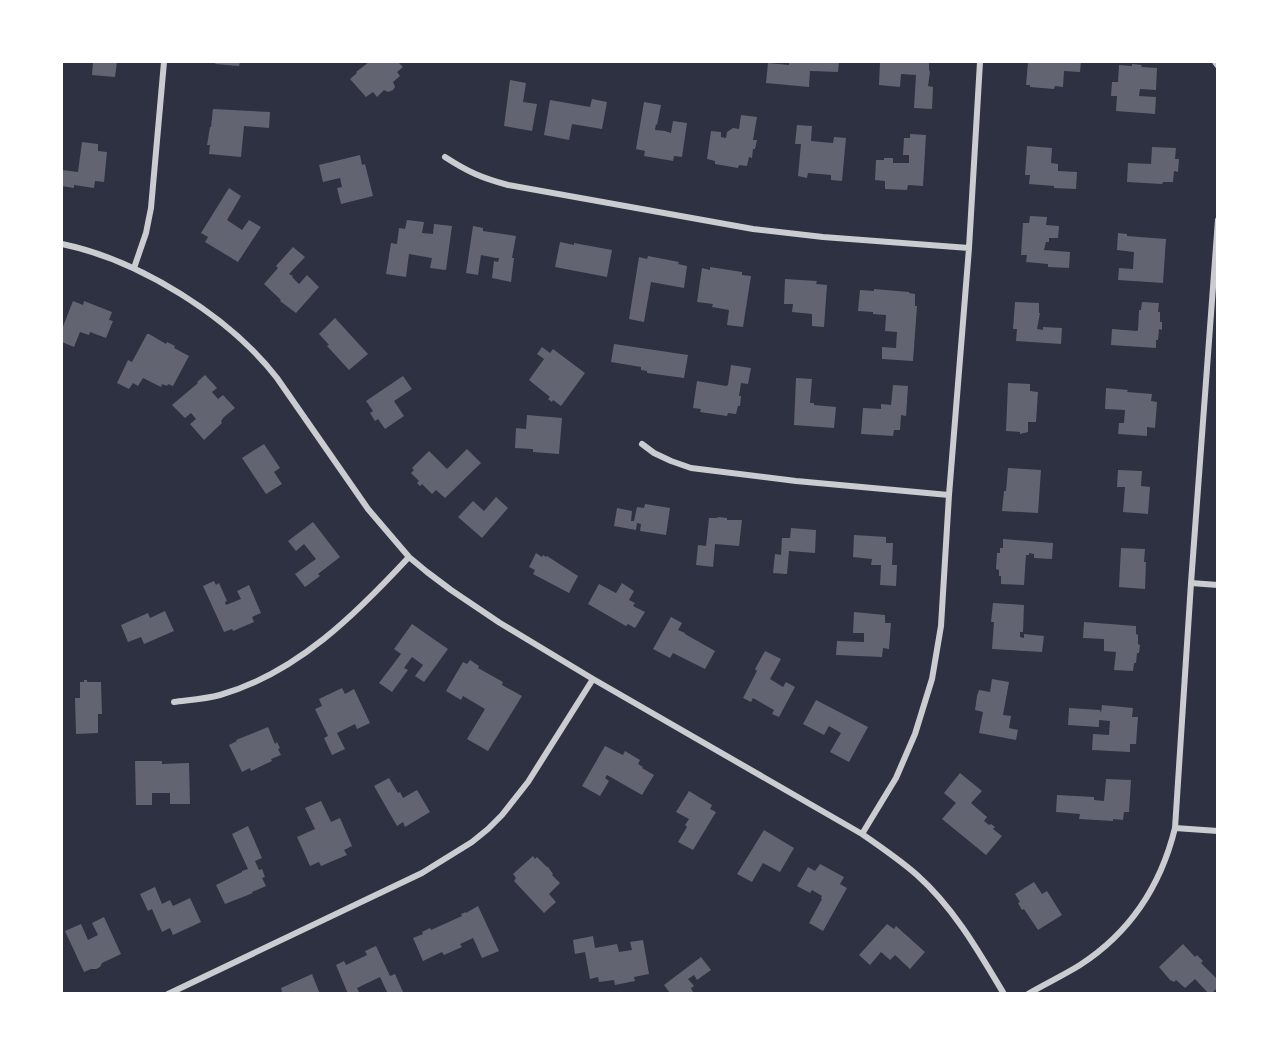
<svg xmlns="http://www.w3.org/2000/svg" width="1279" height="1055" font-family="Overpass,sans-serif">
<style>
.building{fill:#626471}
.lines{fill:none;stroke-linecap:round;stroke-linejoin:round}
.minor{stroke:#caccd0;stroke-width:6}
</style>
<rect width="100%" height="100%" fill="#2d3142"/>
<path class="building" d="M93,62H117L115,77L92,75Z
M216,62H240L239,66L215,64Z
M369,62H398L403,67L397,72L400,76L393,82L395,87L393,90L388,92L384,90L377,97L373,92L366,97L350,79L357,73L356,72Z
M789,62H839L838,72L810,71L809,87L766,83L768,63L789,65Z
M880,62H929V70L930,72L928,86L933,87L932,109L914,108L916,75L901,74L900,87L879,85Z
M1028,62H1081L1080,72L1064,71L1063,87L1055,86L1054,89L1030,87V85H1026Z
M1132,64L1142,65L1141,67L1157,68L1156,90L1140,89L1139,96L1156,97L1155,114L1116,111L1117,96H1111L1112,82H1118L1119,65L1132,66Z
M510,80L526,83L523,102L537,104L532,131L504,126Z
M592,99L607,102L602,129L572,124L569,140L544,135L550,100L590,107Z
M644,102L661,105L657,125L656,124L655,130L665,131L671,133L673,121L687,123L682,157L674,156L673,161L644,156L645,151L636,149Z
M213,109L270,112L269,128L244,126L241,157L209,154L210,145H207L210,127H211Z
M741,115L757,117L753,140H757L755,149H753L752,158L749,157L747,166L739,165L738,168L715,164V161L707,159L711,131L721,132V137L726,138L727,132L733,128L739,129Z
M797,125L812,126L811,141L833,143L834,137L846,138L842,181L831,180V175L808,173L807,178L798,176L801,144H795Z
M910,134L926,135L923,186L908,185L907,190L885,189V181L875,180L876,160H884V158H893V163H909V155H903L904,138H910Z
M82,142L98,144V151L107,152L104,182L95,181L94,188L74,185V188L62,186V170L78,172Z
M1027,146L1052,148L1051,163L1058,164V171L1077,172L1076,189L1054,188V186L1029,184L1030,175H1025Z
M1152,147L1176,148L1175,159H1179L1178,172L1174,171L1173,182H1163L1162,184L1127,182L1128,163L1151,164Z
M360,155L362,165L365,164L373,196L341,204L337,188L342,187L340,178L323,182L319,165Z
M229,188L241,196L227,220L242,230L249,220L261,227L238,262L205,242L208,237L201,233Z
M1030,216L1047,217L1046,225L1059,226L1058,238H1049V242H1046L1044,250L1070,252L1069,268L1048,267V264L1026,262L1027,255H1021L1023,223H1029Z
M407,220L424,222L422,233L433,234L434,224L452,226L446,270L430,268L432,258L409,254L406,277L386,274L391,243L397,244L399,228L405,229Z
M473,226L483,228V231L516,236L512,258H514L511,282L492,278L494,261L498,262L499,258H496L481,255L478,275L466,273Z
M1118,233L1127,234V236L1166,239L1163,283L1118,280L1119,268L1133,269L1134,252L1117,250Z
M560,242L574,245V243L612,250L607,277L555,267Z
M293,247L305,257L289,274L293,276L292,277L299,284L307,275L319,287L296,313L280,301L281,300L264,284L278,268L276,266Z
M648,256L679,262L678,264L687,266L684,288L651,282L644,322L629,319L639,257L647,259Z
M710,267L742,272V275L751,276L743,327L727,325L729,310L712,307L713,304L697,302L702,268L710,270Z
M785,279L817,281L816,284L827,285L824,327L812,326V314L792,312L793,304H784Z
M874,289L909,292V293L915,294V306H917L913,361L882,359V347L896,348L897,332L885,331L886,315L873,314V312L858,311L860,290L874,291Z
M73,301L83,305L84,301L112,312L109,320L113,321L106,338L90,332L89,335L80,332L74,347L62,342V329Z
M1015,302L1039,303V313H1040L1037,329L1043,330V327L1062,328L1061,344L1016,341L1017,329H1013Z
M1142,302L1159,303L1158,312H1160V322H1162V330L1159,329L1158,340H1156V348L1111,345L1112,329L1137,331L1138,330L1139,310H1141Z
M335,318L368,354L349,370L327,346L329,345L319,334Z
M147,334H149L166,344L167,342L175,346L174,348L189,356L173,386L168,384L167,386L162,384L161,387L143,378L138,386L133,383L129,389L117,383L128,360L132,362Z
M614,344L688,355L684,378L647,373V371L641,370V367L611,362Z
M542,347L550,353L553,349L585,373L561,406L553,400L552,402L548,399L550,397L529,380L544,359L537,354Z
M731,365L751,368L748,384L741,383L739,396H741L740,406H738L736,414L728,413L727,416L700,412L701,409L693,408L697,381L726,386L728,385Z
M205,375L217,388L212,392L218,399L223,395L235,408L224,417L221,421L222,423L204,440L190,424L196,419L191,413L185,418L172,405L198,383L197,382Z
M403,376L412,389L394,401L404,416L385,429L378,419L375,421L370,413L373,411L366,401Z
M796,378L812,379L810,403H814V405L836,407L834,428L794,425Z
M1008,383L1030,384V391L1038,392L1036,422H1028V432L1020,434V432L1006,431Z
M893,385L908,386L906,416L901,415L900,430H894L893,436L861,434L863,408L881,409V404L891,405Z
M1106,388L1128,390L1127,392L1152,394L1151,401L1157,402L1155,428L1147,427V436L1118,434L1119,423H1124L1125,410L1105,409Z
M527,415L562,418L559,454L533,452V449L515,448L516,428L526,429Z
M264,444L280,468L274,472L282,484L266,494L242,458Z
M467,449L481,463L445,498L436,490L432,494L422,484L420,486L417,483L419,481L411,473L414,470L412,468L429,451L447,469Z
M1008,468L1041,470L1038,513L1002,511L1004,491H1006Z
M1118,470L1142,471L1141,486L1150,487L1148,514L1123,512L1125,487H1117Z
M496,497L508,508L482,538L458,517L473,501L484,511Z
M645,504L670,508L666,535L640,531L641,524L637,523L636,530L614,526L617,508L632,511L631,521H634L637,507L644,508Z
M718,517L727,518V520H742L739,546L715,544L713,567L696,565L698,545L706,546L709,518H717Z
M313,522L340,557L318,574L320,576L305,587L295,574L316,559L304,544L296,551L288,541Z
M791,528L816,530L815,553L789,551L787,574L773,573L775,554L781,555L782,538H790Z
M854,535L886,537V543H893L892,565H897L896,586L880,585L881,565H871L872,559L853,557Z
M1003,539L1053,543L1052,559L1034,558V554L1029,553V555H1026L1024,585L1001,584V576H999V570L996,569L997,553H1000V548H1003Z
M1121,548L1145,549L1144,562H1146L1145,589L1119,587Z
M536,553L542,557L543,555L546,557L547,556L578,576L569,593L533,574L535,570L529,567Z
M214,581L216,585L219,583L227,601L225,602L226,605L241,599L237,591L249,585L261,613L252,617L254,622L233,631L232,629L224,632L203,586Z
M622,583L634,591L629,600L635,603L633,606L645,612L635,628L628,624L626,626L588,604L599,584L616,593Z
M993,603L1024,605L1023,632H1020V637L1024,638V634L1044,636L1042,652L992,649L994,622H991Z
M165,611L174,631L144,644L141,637L128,642L121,625L148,613L150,618Z
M854,612L885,615V623H891L889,649L883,648L882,657L836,655L837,641L864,642V633H853Z
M671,617L682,623L678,630L685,633V634L715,651L705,669L673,653L670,658L653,649Z
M1084,622L1136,626V634L1138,635V644L1140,645L1139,653H1137L1136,663H1134L1133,671L1114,670L1116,652L1104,651V639L1083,638Z
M412,624L448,649L424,682L415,676L423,665L412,657L404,668L408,670L392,692L379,683L401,654L394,649Z
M765,651L781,659L770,679L783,687L786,682L795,687L779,717L772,714L774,710L753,698L751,702L743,698L757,671L755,669Z
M470,660L479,666L478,668L503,682L502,685L522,696L488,751L467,739L485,709L463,696L461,700L446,691L463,662L467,664Z
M992,679L1009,682L1003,715L1011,716L1009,728L1018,730L1016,740L979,733L983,712L975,710L977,696L979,690L990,692Z
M84,680H87V682H101L102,714H98V733L76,734L75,698H80V682H84Z
M342,688L345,694L354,689L370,723L357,729L355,724L337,733L345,749L332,755L324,738L328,736L315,709L322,706L319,699Z
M816,700L868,727L849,762L830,752L841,733L829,726L824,735L803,724Z
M1102,705L1133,708L1132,717H1138L1136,744H1130V752L1092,750L1093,734L1109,735L1110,721L1099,720V727L1068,725L1069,708L1100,710L1101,713Z
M268,727L275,744L277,742L280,748L278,749L281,755L271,759L272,761L251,771L250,768L242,772L229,745L237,741L236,740Z
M605,746L623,755L625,751L640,760L638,764L643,767L642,768L654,775L642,795L607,775L605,778L609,781L600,796L582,786Z
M135,761H162V764L189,763L190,804H170V793H152V805H136Z
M960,773L982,791L971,803L987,817L984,821L989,825L991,824L995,827L993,829L1002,836L986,855L942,819L956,803L944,793Z
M389,778L398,793L400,792L403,798L417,790L430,812L405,827L403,822L397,826L374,786Z
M1106,779L1131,780L1129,812H1124L1123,820L1113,819V821L1079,819L1080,814L1056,812L1057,795L1094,797V800L1104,801Z
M689,791L712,805L710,809L716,812L693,850L678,842L687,827L685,825L689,819L676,812Z
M321,801L331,822L340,818L352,846L344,850L347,855L321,866L319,862L310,866L297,837L315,829L305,808Z
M248,826L262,858L255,861L259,870L262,869L265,877L262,878L266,886L252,892L253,893L225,904L216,885L242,872V871L248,869L232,834Z
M764,830L794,848L780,872L763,863L752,882L737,874Z
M533,856L535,859L537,857L547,867H548L553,874L552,875L560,883L549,894L556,902L544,913L514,881L516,878L513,874Z
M820,864L844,877L840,884L847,888L823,931L809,923L822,899L821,898L822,896L812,890L810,893L797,886L808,867L815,871Z
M1034,882L1042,894L1047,891L1062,915L1038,930L1024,909L1022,910L1018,903L1020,902L1015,894Z
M155,887L162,904L170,900L173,906L190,898L201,922L173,935L170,928L162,932L152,909L148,911L140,894Z
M478,906L499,951L482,958L473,938L460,944L462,947L444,955L442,952L423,961L413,938L423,934L422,932L430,928L431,930L462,916L461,914L466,912V913Z
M104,917L121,954L102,963L100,967L96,969H91L84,972L65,931L81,924L88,940L98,935L92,923Z
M887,924L894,929L896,926L925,952L910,969L895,955L890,960L881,952L870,965L859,955Z
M593,936L595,948L617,944L619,952L632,950L630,942L643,940L649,974L634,977L635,981L615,985L614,980L599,982L598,977L590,979L585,952L575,954L573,940Z
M1183,944L1195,957L1197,955L1203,961L1201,963L1218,980V987L1211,994H1209L1195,979L1185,988L1176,980L1174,982L1170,980L1159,967Z
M376,946L390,976L395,974L403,992L399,994H388L380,977L357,988L360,994H348L336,965L344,961L346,965L367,955L365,951Z
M701,957L711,970L697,980L694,975L688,979L694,986L691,988L694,994L670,993L664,985Z
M312,974L320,994H278L282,992L281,988Z"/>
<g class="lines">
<path class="minor" d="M1215,62L1218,66
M445,157C468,172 482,178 508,185L753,229L823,237L969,248
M62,244C139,260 229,316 277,378L368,509L409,557L427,572L451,590L500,623L593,679L862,834C881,847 900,860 917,875C954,908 979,952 1004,994
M134,268L146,233L151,208L164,62
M642,444L654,453L671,461L691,468L796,481L949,495
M1191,583L1218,585
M174,702C189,700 205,699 220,695C297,673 356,614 409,557
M1175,828L1218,831
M862,834L896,778L915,734L932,679L941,626L949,495L969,248L980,62
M168,994L422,873L472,842L488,829L502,815L528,782L593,679
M1028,994C1045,984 1064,975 1080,965C1131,932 1161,885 1175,828L1191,583L1218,220"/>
</g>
<rect width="1279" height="1055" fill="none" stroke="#ffffff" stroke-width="126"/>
</svg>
